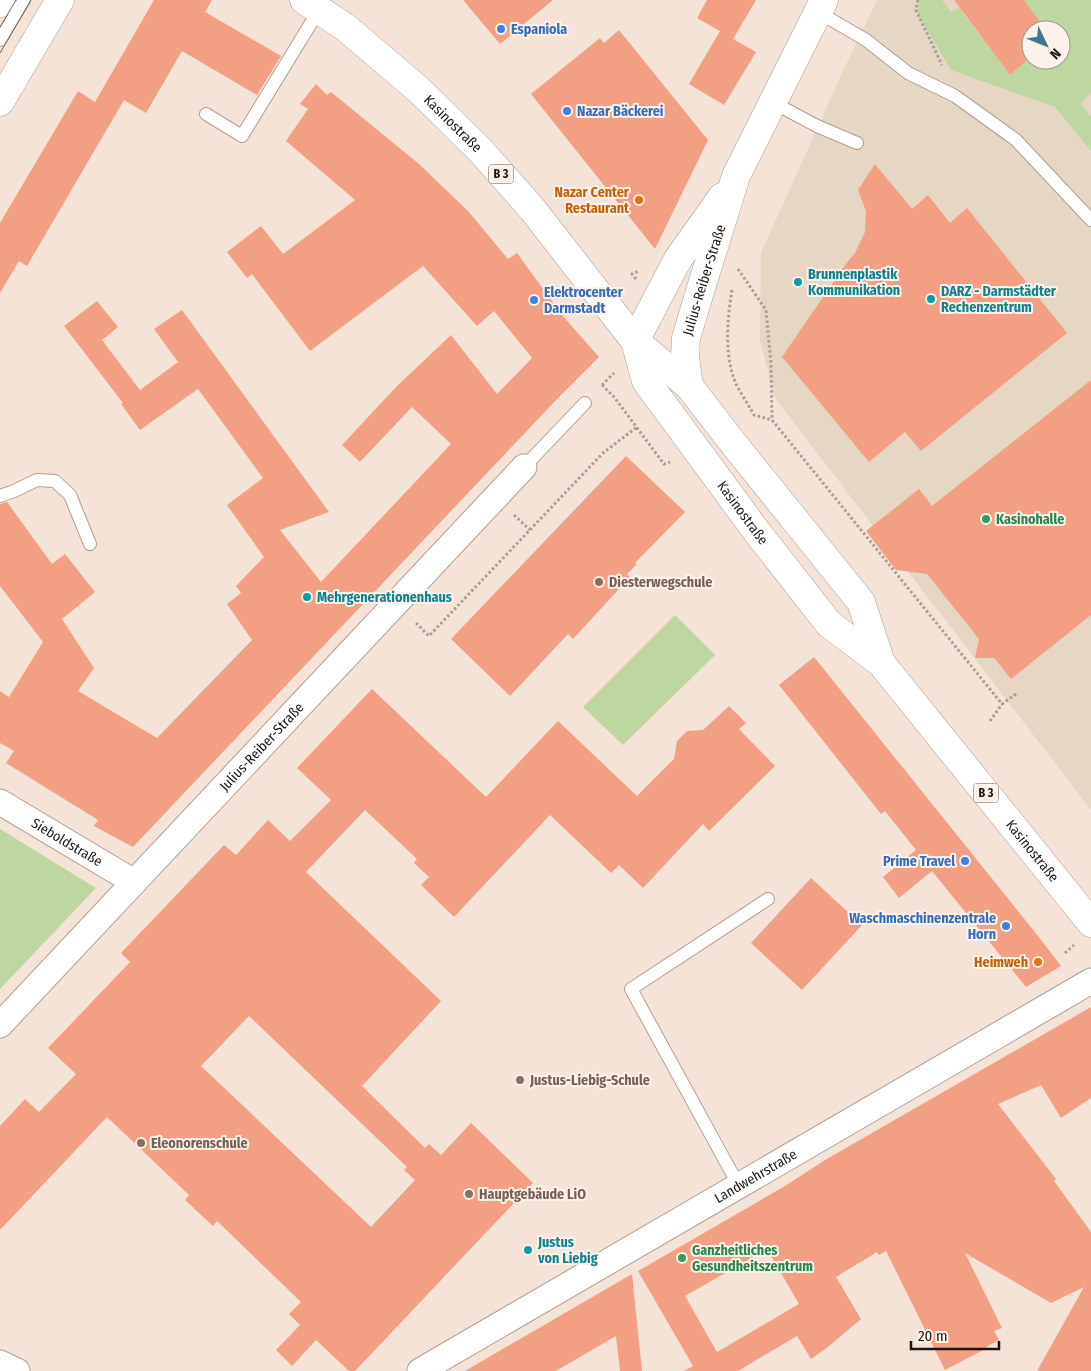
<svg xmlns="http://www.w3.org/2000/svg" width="1091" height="1371" font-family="'Fira Sans Condensed',sans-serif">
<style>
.commercial{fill:#e6d6c4;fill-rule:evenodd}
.green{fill:#bed6a0}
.building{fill:#f29f83;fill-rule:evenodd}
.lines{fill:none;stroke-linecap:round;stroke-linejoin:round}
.service-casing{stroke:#af9e92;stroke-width:14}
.minor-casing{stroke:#af9e92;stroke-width:27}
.secondary-casing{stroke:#af9e92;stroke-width:29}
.primary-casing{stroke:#af9e92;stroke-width:29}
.path{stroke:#ab9d94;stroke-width:3;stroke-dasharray:2.5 2.5;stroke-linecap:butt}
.service{stroke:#fff;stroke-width:12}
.minor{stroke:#fff;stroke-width:25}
.secondary{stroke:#fff;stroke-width:28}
.primary{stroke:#fff;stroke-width:28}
.tram{stroke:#6d635c;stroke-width:1}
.shop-dot{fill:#3f7fe0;stroke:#fdf2ea;stroke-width:2}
.food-dot{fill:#e8710a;stroke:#fdf2ea;stroke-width:2}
.culture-dot{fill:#0f9aa8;stroke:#fdf2ea;stroke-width:2}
.leisure-dot{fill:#2e9e5b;stroke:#fdf2ea;stroke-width:2}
.education-dot{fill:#8d6e63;stroke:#fdf2ea;stroke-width:2}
.labels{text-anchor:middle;stroke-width:4;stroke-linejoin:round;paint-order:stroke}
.shield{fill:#fdf2ea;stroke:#605853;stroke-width:1}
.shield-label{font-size:12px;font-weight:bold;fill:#1c1612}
.shop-label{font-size:14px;font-weight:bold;fill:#366cbe;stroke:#fdf2ea;text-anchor:start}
.street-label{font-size:14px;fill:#1c1612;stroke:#fdf2ea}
.food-label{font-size:14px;font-weight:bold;fill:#c56008;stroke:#fdf2ea;text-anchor:end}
.culture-label{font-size:14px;font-weight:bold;fill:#0d838f;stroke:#fdf2ea;text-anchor:start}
.leisure-label{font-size:14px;font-weight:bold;fill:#27864d;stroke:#fdf2ea;text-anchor:start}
.education-label{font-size:14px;font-weight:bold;fill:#785e54;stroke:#fdf2ea;text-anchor:start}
</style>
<rect width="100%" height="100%" fill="#f5e3d7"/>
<path class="commercial" d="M877,0H1091V810L775,398L760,341L761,253L843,71ZM1031,30H1061V60H1031Z"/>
<path class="green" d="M920,0H942L951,12L959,8L1010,75L1027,60L1036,63L1040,60H1061V30H1046L1024,0H1091V92L1081,104L1091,117V151L1055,107L951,70L918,14Z
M675,615L715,655L623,745L583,707Z
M0,829L96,888L0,989Z"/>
<path class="building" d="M154,0H212L205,12L281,56L257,95L182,51L146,113L124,100L27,266L19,261L0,293V223L78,91L95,102Z
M463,0H553L500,44Z
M707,0H756L733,39L756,52L724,105L689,84L720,31L725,34L697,18Z
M954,0H1024L1046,30H1031V60H1040L1036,63L1027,60L1010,75Z
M619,30L708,140L655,249L531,94L600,38L604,43Z
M316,84L327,95L331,92L419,164L468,211L508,259L517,253L562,315L599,357L557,399L133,847L94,826L98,820L6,763L14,751L0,743V691L9,697L43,642L0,586V504L7,502L52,564L65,554L95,592L62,619L94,668L78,691L157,738L252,640L227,604L241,593L236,586L264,557L227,505L263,478L198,389L140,430L121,404L123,403L64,326L97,301L118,327L102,340L140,390L178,362L154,329L182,310L329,512L280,530L321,582L451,444L412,407L360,462L342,445L396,387L451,335L497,394L532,358L494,311L477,326L423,266L310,351L252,274L247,278L227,252L261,226L283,254L355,200L286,141L308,109L300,104Z
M875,164L912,209L928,195L950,223L967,208L1067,333L921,451L905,432L869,462L782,357L845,265L855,253L865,232L866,211L858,190Z
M1091,380V615L1011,679L994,658H975L979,639L927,574L896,570L866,531L919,489L932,506Z
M626,456L685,512L635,563L637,564L627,574L630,577L573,639L568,634L510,696L451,639Z
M814,657L1038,936L1061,966L1026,987L932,871L899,898L883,877L916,850L885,811L881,814L779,685Z
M372,689L486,797L558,721L637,796L674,759L677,741L687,731L703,730L729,706L746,723L739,729L775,766L709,831L703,824L643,888L619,865L611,873L550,815L454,917L421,885L429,877L414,863L417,859L365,810L306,872L441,1001L362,1086L425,1148L429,1144L441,1155L471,1123L533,1183L355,1371H349L316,1340L292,1366L276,1350L300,1325L289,1314L301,1302L217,1221L213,1226L185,1200L189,1195L107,1117L0,1230V1126L25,1099L39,1112L76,1074L48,1048L130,962L121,953L224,845L236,855L268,820L290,841L331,800L297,768ZM249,1016L407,1167L404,1170L415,1180L371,1227L201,1066Z
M811,878L862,925L802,990L751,943Z
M1091,1007V1098L1061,1118L1041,1085L998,1104L1056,1179L1054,1181L1091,1232V1371H1037L1084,1287L1051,1303L965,1253L1002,1328L994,1331L999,1340L986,1347L987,1348L945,1370L886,1251L879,1255L877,1252L836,1277L861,1319L828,1347L811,1359L797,1336L738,1371H684L693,1366L638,1271L785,1186L825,1160ZM767,1249L799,1304L717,1352L685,1296Z
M632,1274L642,1371H620L616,1336L556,1371H465Z"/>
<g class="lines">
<g class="service-casing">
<path id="service" d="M818,12L866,40L908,73L955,96L1016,140L1091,220
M0,40L24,0
M772,102L817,126L857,143
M206,114L242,136L319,10
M524,467L585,403
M0,496L14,491L37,480L55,481L70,495L90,544
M739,1186L631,989L768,899"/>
</g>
<g class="minor-casing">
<g id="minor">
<path id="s1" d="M0,802L134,882"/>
<path id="s2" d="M0,1025L524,467"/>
<path d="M0,1363L17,1371"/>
<path id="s3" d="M420,1371L1091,981"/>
</g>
</g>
<g class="secondary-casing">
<path id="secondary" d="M0,3L2,0
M0,102L60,0"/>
</g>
<g class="primary-casing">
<g id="primary">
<path id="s4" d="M304,0L345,27L419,90L480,150L533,210L635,341L689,386L733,443L861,602L881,663"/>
<path id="s5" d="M635,341L646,381L757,532L829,624L881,663L1091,923"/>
<path d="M635,341L678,259L722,197"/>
<path id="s6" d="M689,386L685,358L686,338L701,288L736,176L824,0"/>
</g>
</g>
<path class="path" d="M918,0L916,10L942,65
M738,269L766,310L771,364L772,420
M636,279L632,274L639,271
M732,290C727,321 724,355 736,384C741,394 748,404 754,415L772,420L1002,704L1016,694
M602,385L614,397L664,464L670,462
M602,385L614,373
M514,515L530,530
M416,623L429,636L603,453L637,427
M990,721L1002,704
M1065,953L1074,945"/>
<use href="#service" class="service"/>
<use href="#minor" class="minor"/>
<use href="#secondary" class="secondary"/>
<use href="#primary" class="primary"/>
<path class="tram" d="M0,27L16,0
M0,53L31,0"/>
</g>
<g class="shop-dot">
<circle cx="501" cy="29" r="5"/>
<circle cx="567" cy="111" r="5"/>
<circle cx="534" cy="300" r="5"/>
<circle cx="965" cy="861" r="5"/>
<circle cx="1006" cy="926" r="5"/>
</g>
<g class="food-dot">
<circle cx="639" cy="200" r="5"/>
<circle cx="1038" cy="962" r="5"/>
</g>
<g class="culture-dot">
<circle cx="798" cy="282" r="5"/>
<circle cx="931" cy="299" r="5"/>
<circle cx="307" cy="597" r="5"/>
<circle cx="528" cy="1250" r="5"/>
</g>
<g class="leisure-dot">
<circle cx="986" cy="519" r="5"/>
<circle cx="682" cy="1258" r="5"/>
</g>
<g class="education-dot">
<circle cx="599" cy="582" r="5"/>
<circle cx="520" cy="1080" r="5"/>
<circle cx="141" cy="1143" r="5"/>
<circle cx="469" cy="1194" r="5"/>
</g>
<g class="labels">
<g class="shield">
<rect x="488.5" y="164.5" width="25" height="19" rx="4"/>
<rect x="973.5" y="783.5" width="25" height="19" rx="4"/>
</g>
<g class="shield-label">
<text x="501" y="178">B 3</text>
<text x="986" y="797">B 3</text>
</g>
<g class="shop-label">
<text x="511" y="34">Espaniola</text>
<text x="577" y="116">Nazar Bäckerei</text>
<text x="544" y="297">Elektrocenter<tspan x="544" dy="16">Darmstadt</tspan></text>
<text x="955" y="866" text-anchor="end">Prime Travel</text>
<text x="996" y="923" text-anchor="end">Waschmaschinenzentrale<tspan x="996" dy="16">Horn</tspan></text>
</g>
<g class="street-label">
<text dy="5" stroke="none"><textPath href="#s4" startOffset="194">Kasinostraße</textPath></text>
<text dy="5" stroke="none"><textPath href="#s6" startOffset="109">Julius-Reiber-Straße</textPath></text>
<text dy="5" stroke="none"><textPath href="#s5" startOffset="205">Kasinostraße</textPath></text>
<text dy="5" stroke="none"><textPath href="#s2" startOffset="382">Julius-Reiber-Straße</textPath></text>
<text dy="5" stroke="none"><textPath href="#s1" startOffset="78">Sieboldstraße</textPath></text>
<text dy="5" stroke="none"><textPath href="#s5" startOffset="652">Kasinostraße</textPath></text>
<text dy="5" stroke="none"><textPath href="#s3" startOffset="388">Landwehrstraße</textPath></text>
</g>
<g class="food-label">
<text x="629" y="197">Nazar Center<tspan x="629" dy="16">Restaurant</tspan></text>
<text x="1028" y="967">Heimweh</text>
</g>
<g class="culture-label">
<text x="808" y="279">Brunnenplastik<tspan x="808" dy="16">Kommunikation</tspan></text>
<text x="941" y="296">DARZ - Darmstädter<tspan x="941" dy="16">Rechenzentrum</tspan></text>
<text x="317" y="602">Mehrgenerationenhaus</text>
<text x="538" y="1247">Justus<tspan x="538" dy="16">von Liebig</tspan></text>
</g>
<g class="leisure-label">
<text x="996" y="524">Kasinohalle</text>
<text x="692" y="1255">Ganzheitliches<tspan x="692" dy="16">Gesundheitszentrum</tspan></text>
</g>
<g class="education-label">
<text x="609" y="587">Diesterwegschule</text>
<text x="530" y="1085">Justus-Liebig-Schule</text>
<text x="151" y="1148">Eleonorenschule</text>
<text x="479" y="1199">Hauptgebäude LiO</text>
</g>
</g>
<g transform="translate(1046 45) rotate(133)"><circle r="24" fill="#fdf2ea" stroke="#a39a94"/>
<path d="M0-4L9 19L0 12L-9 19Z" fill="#3b778e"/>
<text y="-8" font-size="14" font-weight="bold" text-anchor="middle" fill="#1c1612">N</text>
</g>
<path d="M911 1341v8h88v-8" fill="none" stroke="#1c1612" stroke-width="2.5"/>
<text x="918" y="1341" font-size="15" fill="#1c1612" stroke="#fdf2ea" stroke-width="4" paint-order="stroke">20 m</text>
</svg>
